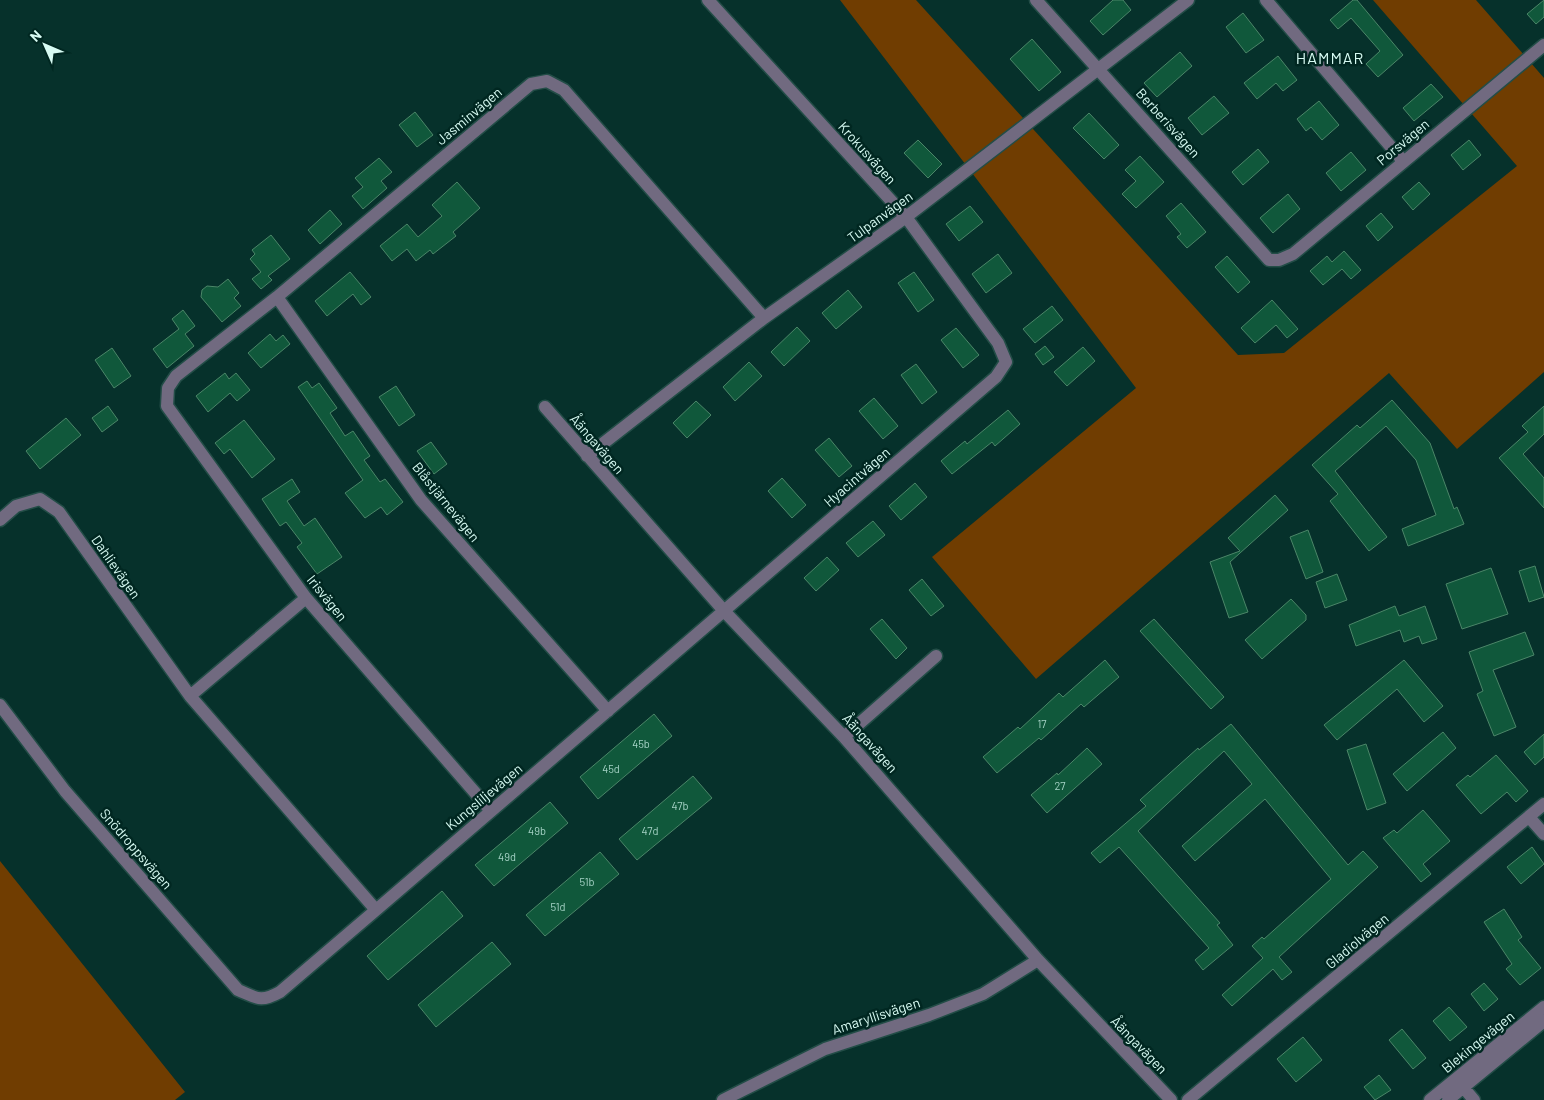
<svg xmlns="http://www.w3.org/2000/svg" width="1544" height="1100" font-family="Barlow,sans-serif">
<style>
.green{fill:#703d01}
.building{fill:#10583b;stroke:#4b8668}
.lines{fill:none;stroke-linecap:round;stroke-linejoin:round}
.minor-casing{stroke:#234d47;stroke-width:15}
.minor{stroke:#716a80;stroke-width:12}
.labels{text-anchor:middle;stroke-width:5;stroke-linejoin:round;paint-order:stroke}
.number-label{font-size:11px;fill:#a5d2c5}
.street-label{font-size:14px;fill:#d7fbf3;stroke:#002721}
.quarter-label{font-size:16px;letter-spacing:1px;fill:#d7fbf3;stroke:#002721}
</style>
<rect width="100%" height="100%" fill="#06312b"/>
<path class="green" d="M840,0H916L1238,355L1284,353L1517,166L1373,0H1476L1544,78V372L1457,449L1389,373L1036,679L932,557L1136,388Z
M0,861L185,1092L175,1100H0Z"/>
<path class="building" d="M1113,0H1123L1131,10L1103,35L1090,21Z
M1353,0H1357L1403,55L1378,77L1366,64L1380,51L1351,18L1338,29L1330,20Z
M1544,0V17L1536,24L1527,14Z
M1243,13L1264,40L1246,53L1226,27Z
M1032,39L1061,72L1039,91L1010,59Z
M1180,52L1192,66L1157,97L1144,83Z
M1278,56L1297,80L1283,91L1276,83L1257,99L1244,83Z
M1431,84L1443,97L1414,121L1403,108Z
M1214,96L1229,113L1202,135L1188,118Z
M1319,101L1339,125L1322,140L1311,127L1306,131L1297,119Z
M415,112L433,135L417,147L399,125Z
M1089,113L1119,145L1104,159L1073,128Z
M918,140L942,164L928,178L904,153Z
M1469,140L1481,155L1463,170L1451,155Z
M1258,149L1269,162L1243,185L1232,172Z
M1351,152L1366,170L1341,191L1326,173Z
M1140,156L1164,182L1136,208L1122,194L1136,181L1125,170Z
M379,158L392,172L381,181L387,188L363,209L352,196L363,187L355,178Z
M457,182L480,208L453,232L456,236L433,254L430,250L416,261L407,249L392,261L380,246L407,224L418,237L442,216L432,205Z
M1419,182L1430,194L1413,210L1402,197Z
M1288,194L1300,209L1273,233L1260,218Z
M1181,203L1206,232L1187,248L1177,237L1181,234L1166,216Z
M970,206L983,222L959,241L946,224Z
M330,210L342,224L320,244L308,230Z
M1381,213L1393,227L1378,241L1366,226Z
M271,235L290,259L268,276L272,280L261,289L252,279L261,272L250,259L255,254L252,250Z
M1344,251L1361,270L1351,279L1342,269L1323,285L1310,271L1327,256L1332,262Z
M998,254L1012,273L986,293L972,274Z
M1227,256L1250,282L1238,293L1215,267Z
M350,272L371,297L361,305L353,294L327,316L315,301Z
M914,272L934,300L918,312L898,283Z
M228,279L239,293L234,298L241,306L222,322L201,297L202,290L207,286L218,287Z
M848,290L862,307L836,329L822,313Z
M1272,300L1298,329L1287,338L1276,325L1255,343L1241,328Z
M1052,306L1063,320L1035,343L1023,329Z
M183,310L195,326L185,334L194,346L167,368L153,349L179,329L172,319Z
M797,327L810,341L784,366L771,352Z
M956,328L979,355L963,368L941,340Z
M270,334L276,341L283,335L290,344L261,368L248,353Z
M1045,346L1054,357L1043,365L1035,354Z
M1083,347L1095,361L1067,386L1054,372Z
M112,348L131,376L114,388L95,360Z
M749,362L762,376L735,401L723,387Z
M916,364L937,392L922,404L901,375Z
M225,373L229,379L236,373L250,390L237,401L230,393L208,412L196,396Z
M307,381L312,388L319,383L337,408L330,413L345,436L353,431L370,456L364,460L380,482L385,479L403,502L387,515L381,507L365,518L345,493L363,480L298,387Z
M396,386L415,415L399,426L379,397Z
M874,398L898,426L883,439L859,411Z
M1392,400L1430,443L1454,509L1457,507L1464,524L1408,546L1402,529L1436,515L1416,460L1386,426L1335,471L1387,537L1369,551L1330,501L1338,494L1312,465L1357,425L1360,428Z
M696,401L711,415L687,438L673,423Z
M108,406L118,420L102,432L92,418Z
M1544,406V434L1523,454L1544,478V508L1499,458L1528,432L1522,426Z
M1008,410L1020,424L995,446L992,442L952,474L941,461L965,441L967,444Z
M66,418L81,435L40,469L26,451Z
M244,420L275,459L252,478L230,449L224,454L215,443Z
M829,438L852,466L839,477L815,450Z
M431,442L447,464L434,474L417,451Z
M782,478L806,505L792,518L768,491Z
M292,479L300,492L287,501L304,526L315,518L342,557L317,574L297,547L302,543L286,522L280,526L262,499Z
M915,483L927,497L901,520L889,506Z
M1275,495L1288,510L1230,562L1248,612L1229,618L1210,562L1240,551L1228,538Z
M873,521L885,535L858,557L846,543Z
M1308,530L1323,572L1306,579L1290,537Z
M827,557L839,570L816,591L804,578Z
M1535,566L1544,597L1529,602L1519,571Z
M1491,568L1508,614L1462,629L1446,584Z
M1337,574L1347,600L1325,608L1316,582Z
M922,579L944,606L931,616L909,590Z
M1291,599L1306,615V620L1262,659L1245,640Z
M1395,606L1399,616L1425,606L1437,639L1422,644L1419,636L1404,642L1400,630L1356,646L1349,625Z
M882,619L907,648L896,659L870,629Z
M1154,619L1224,697L1211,709L1140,631Z
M1525,632L1534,655L1493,670L1516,727L1494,736L1477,694L1483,691L1469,652Z
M1105,660L1119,677L1084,707L1081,704L1041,740L1039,738L997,773L983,757L1018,727L1020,729L1059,693L1063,697Z
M1404,660L1443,706L1424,722L1397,689L1337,740L1324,725Z
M654,714L672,736L598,799L580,777Z
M1231,724L1348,865L1363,851L1378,867L1279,957L1292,972L1282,980L1273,969L1232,1006L1222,995L1263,958L1252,946L1262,937L1264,939L1331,879L1265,799L1195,861L1182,846L1252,784L1224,751L1138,831L1220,923L1217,925L1233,945L1203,970L1195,960L1209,948L1119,847L1100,863L1091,853L1146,806L1140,800L1198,748L1199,750Z
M1443,732L1456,748L1407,791L1393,774Z
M1544,734V757L1535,765L1524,752Z
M1366,744L1386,803L1367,810L1347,750Z
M1087,748L1102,764L1047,813L1031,795L1057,773L1058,775Z
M1496,755L1528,791L1516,802L1507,792L1481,814L1456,785L1468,775L1470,777Z
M693,776L712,798L637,860L619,839Z
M550,802L568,823L494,886L475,865Z
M1423,810L1450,841L1423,864L1431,874L1421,882L1383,838L1394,830L1397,833Z
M1532,847L1544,864L1521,884L1507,867Z
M600,852L619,874L545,936L526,915Z
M442,891L463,916L388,980L367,956Z
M1504,909L1522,937L1518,940L1541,968L1520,985L1506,969L1512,964L1484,922Z
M492,942L511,964L436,1027L418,1005Z
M1484,983L1498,999L1484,1011L1471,994Z
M1449,1007L1467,1027L1450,1041L1433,1021Z
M1402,1029L1426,1058L1413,1069L1389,1040Z
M1303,1037L1322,1060L1296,1082L1277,1059Z
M1379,1075L1391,1090L1375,1100L1364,1087Z"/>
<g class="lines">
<g class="minor-casing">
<path id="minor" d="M1036,0L1269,260H1279L1293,254L1544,45
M1266,0L1403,161
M277,297L421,500L608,711
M545,407L725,612L844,737L1038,960L1171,1100
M587,456L764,318L906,217L1188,0
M0,520L16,506L40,499L59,512L190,696L376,910
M190,696L306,598
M0,705L65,791L238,990C257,998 260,1003 280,992L376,910L996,377L1006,362L998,343L906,217L708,0
M844,737L936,656
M491,811L306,598L167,406L168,388L176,376L277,297L531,84L547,81L564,90L764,318
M1529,817L1544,834
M1458,1081L1474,1100
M723,1100L825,1049L929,1015L983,994L1038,960
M1188,1100L1544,804
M1430,1100L1544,1007
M1448,1100L1544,1021"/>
</g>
<use href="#minor" class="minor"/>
</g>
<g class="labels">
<g class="number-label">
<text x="1042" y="728">17</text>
<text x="641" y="748">45b</text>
<text x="611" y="773">45d</text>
<text x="1060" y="790">27</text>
<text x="680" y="810">47b</text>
<text x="537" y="835">49b</text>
<text x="650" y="835">47d</text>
<text x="507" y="861">49d</text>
<text x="587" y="886">51b</text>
<text x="558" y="911">51d</text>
</g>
<g class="street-label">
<text transform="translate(469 116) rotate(-40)" y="5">Jasminvägen</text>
<text transform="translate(1168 123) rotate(48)" y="5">Berberisvägen</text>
<text transform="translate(1403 142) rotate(-40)" y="5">Porsvägen</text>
<text transform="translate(867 153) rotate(48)" y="5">Krokusvägen</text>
<text transform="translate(880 217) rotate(-36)" y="5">Tulpanvägen</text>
<text transform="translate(597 444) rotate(49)" y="5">Åängavägen</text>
<text transform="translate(857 477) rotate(-41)" y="5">Hyacintvägen</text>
<text transform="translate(446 502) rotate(51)" y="5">Blåstjärnevägen</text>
<text transform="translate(116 567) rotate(55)" y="5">Dahlievägen</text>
<text transform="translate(327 598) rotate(51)" y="5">Irisvägen</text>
<text transform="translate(870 743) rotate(48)" y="5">Åängavägen</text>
<text transform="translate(484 797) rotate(-40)" y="5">Kungsliljevägen</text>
<text transform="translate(136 849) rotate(49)" y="5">Snödroppsvägen</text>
<text transform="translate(1357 941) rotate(-40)" y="5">Gladiolvägen</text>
<text transform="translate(876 1016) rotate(-18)" y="5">Amaryllisvägen</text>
<text transform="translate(1478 1042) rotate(-39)" y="5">Blekingevägen</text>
<text transform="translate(1139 1045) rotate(46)" y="5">Åängavägen</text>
</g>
<g class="quarter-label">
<text x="1330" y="64">HAMMAR</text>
</g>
</g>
<g transform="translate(45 45) rotate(315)" stroke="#002721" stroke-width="4" paint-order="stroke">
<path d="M0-4L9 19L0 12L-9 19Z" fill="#d7fbf3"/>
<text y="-8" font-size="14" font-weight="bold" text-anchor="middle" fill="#d7fbf3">N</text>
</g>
</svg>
